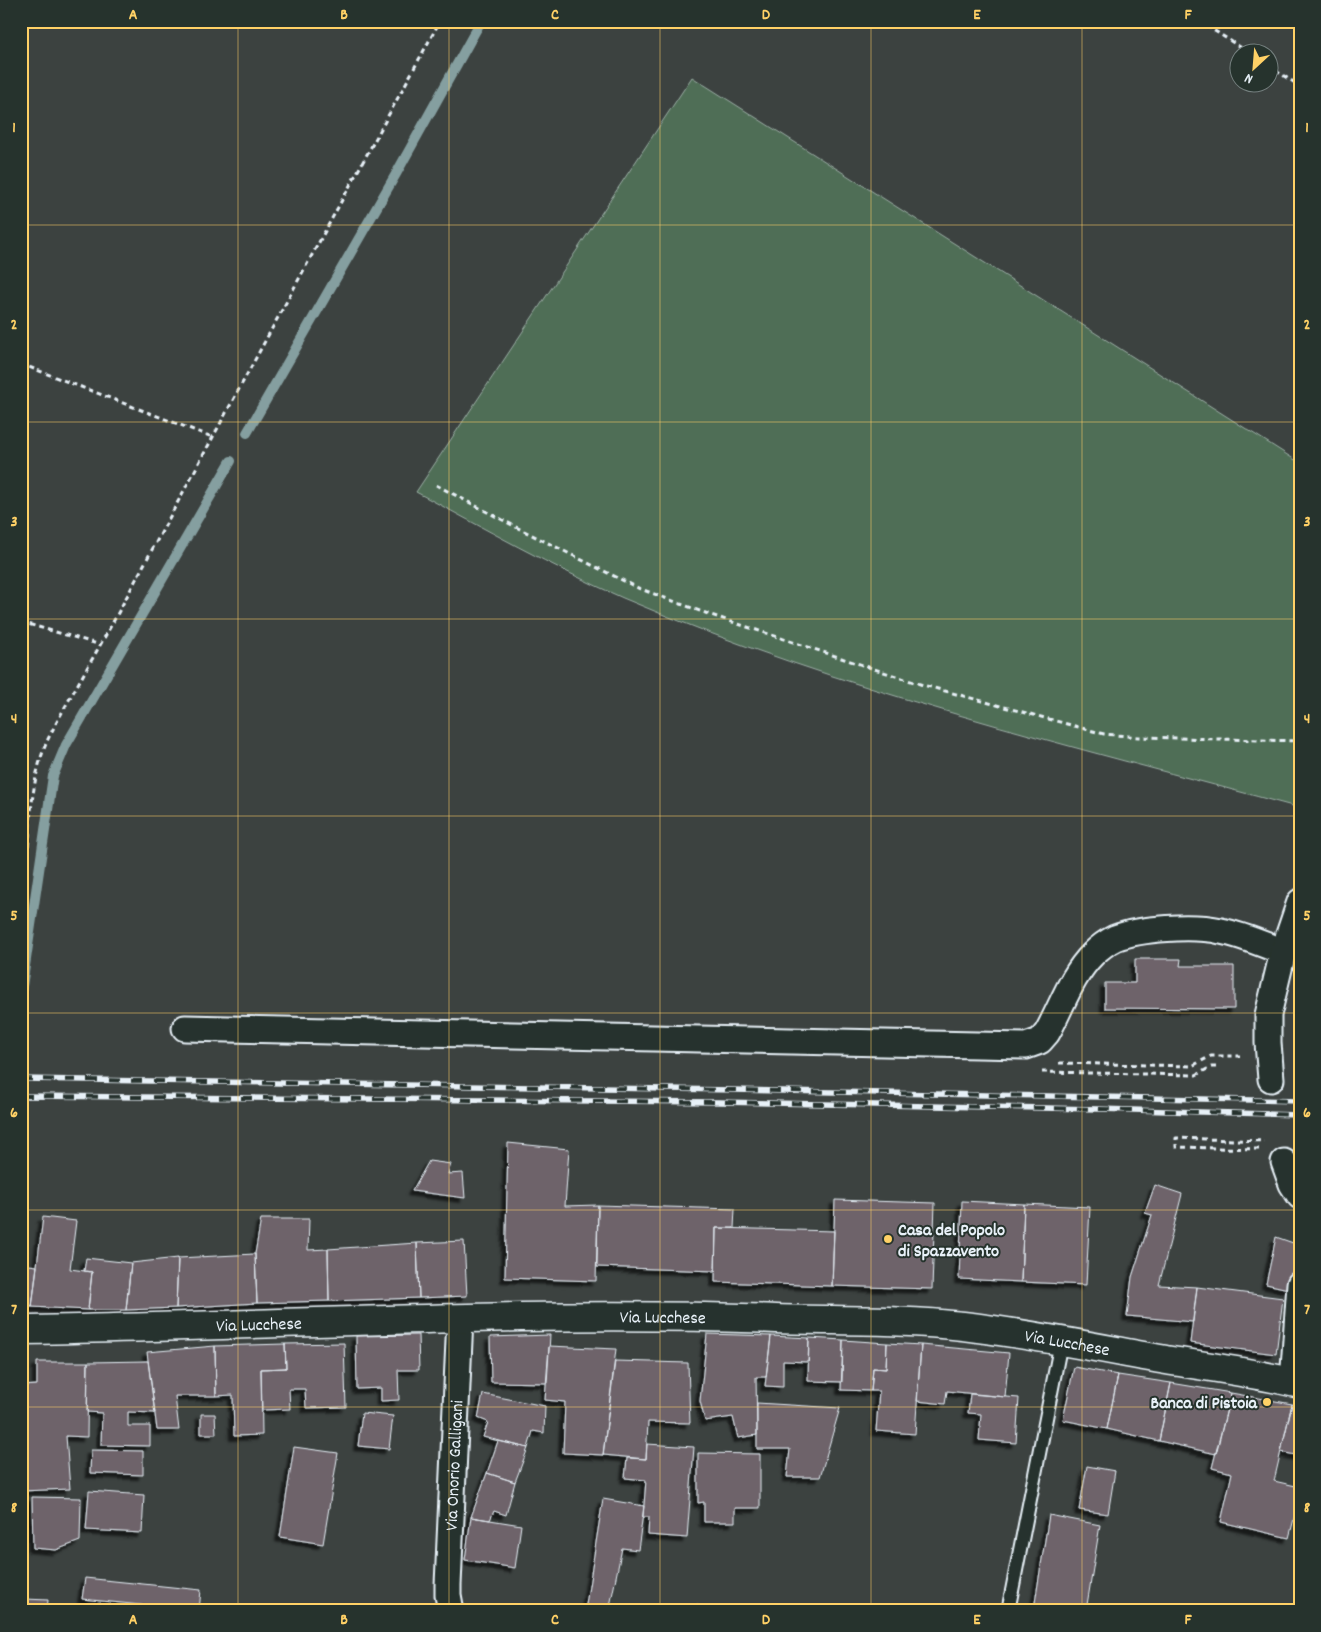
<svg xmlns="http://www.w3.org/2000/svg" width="1321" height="1632" font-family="Dekko,sans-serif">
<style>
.green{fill:#506e56;stroke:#9cb0a7}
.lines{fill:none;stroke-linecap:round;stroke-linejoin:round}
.stream{stroke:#859fa0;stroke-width:10}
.building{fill:#6e646b;stroke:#e8f1f8;filter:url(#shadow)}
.service-casing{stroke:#e8f1f8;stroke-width:16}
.minor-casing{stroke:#e8f1f8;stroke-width:29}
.tertiary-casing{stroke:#e8f1f8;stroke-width:31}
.path{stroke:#e8f1f8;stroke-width:3;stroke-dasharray:5 4;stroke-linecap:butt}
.service{stroke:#26332d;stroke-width:12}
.minor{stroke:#26332d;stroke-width:25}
.tertiary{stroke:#26332d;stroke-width:28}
.rail-casing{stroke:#e8f1f8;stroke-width:5.5}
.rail{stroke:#26332d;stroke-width:4;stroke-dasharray:11;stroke-linecap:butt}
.grid{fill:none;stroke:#ffd166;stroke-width:1;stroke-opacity:0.55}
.poi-dot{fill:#ffd166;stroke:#26332d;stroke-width:2}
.labels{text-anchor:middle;stroke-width:4;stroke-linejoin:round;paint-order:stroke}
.poi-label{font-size:18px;font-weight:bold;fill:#e8f1f8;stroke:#26332d;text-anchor:start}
.street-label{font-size:18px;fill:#e8f1f8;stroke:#26332d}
.neatline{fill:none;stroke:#ffd166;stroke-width:2}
.grid-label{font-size:16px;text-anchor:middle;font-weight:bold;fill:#ffd166}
</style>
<defs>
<filter id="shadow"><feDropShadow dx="-4.5" dy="4.5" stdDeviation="1" flood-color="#0009"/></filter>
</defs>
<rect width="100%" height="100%" fill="#3c4240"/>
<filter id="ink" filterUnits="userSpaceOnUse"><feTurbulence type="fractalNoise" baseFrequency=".02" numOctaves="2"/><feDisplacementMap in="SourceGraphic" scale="10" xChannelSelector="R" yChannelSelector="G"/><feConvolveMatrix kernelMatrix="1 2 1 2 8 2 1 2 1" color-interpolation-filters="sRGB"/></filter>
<g filter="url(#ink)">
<path class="green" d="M692,77L1300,463V808C1072,746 841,691 623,598C552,567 484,528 416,492Z"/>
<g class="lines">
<path class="stream" d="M247,433L396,174L481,21
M21,993L53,776L66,745L231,461"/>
</g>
<path class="building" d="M1135,959H1181L1180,966H1234V1009L1105,1008V983H1135Z
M508,1143L569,1149L565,1206L598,1205L596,1281L505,1278Z
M429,1161L451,1164L448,1174L463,1173L465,1198L412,1191Z
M1155,1185L1182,1194L1159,1285L1197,1287L1193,1322L1127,1316L1132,1277L1152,1215L1145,1213Z
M835,1200L935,1203L932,1289L832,1286Z
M962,1201L1024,1204L1021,1282L959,1279Z
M1024,1204L1090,1207L1086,1285L1021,1282Z
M598,1205L735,1209L734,1228H716L715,1271L597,1267Z
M43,1217L76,1221L70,1269L92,1272L88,1310L32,1307Z
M261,1219H309L308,1250L328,1249L329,1301L257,1303L255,1254Z
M716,1228L834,1231L832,1286L715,1282Z
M1276,1237L1296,1244L1293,1290L1266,1284Z
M464,1241L467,1296L419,1298L417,1243Z
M417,1243L419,1298L329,1301L328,1249Z
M255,1254L257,1303L176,1308L178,1258Z
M86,1258L131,1263L126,1310H88L92,1272L84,1271Z
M178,1258L176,1308L126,1310L131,1263Z
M21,1264L37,1266L32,1307L21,1306Z
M1197,1287L1283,1298L1276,1354L1190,1343Z
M707,1334L771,1336L766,1377H756L757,1435L738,1438L733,1417L705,1421L700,1401Z
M418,1335L419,1370H398L399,1400L381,1401V1388L357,1389L356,1336Z
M550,1335L547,1383L491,1382L490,1337Z
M771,1336L809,1338L808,1362L783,1361V1387L765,1386Z
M809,1338L843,1340L842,1382L808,1381Z
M843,1340L887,1343L886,1369L873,1368L871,1391L841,1390Z
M344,1343L346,1407L306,1408L305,1389H289L290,1409L262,1410L261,1369L286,1368L285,1344Z
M887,1343L921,1345L915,1434L876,1431L879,1391H871L873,1368L886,1369Z
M285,1344L286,1368L261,1369L262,1435L234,1436L233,1395L216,1396L215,1346Z
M921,1345L1009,1353L1005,1397L947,1391L945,1404L917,1401Z
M215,1346L216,1396H175L179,1430H157L147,1352Z
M549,1346L616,1349L603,1455L563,1453L565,1402L545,1400Z
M148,1361L155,1413L128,1412V1426H150V1446L101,1445L102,1413L87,1412L88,1362Z
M615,1361L688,1363L690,1423L648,1422L646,1459L603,1455Z
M37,1362H88L87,1437L66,1436L70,1489L21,1491V1386L37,1385Z
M1074,1367L1118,1375L1107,1429L1063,1420Z
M1118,1375L1171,1383L1159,1441L1107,1429Z
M1171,1383L1231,1393L1216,1454L1159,1441Z
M1231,1393L1292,1404L1274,1481L1300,1487V1496L1289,1538L1221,1522L1232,1473L1212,1468Z
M483,1394L545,1406L544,1433L533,1431L528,1448L483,1437L488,1422L478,1418Z
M970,1394L1019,1398L1016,1443L979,1440L981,1414L968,1413Z
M757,1403L840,1408L820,1477H787L790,1449H757Z
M1292,1404L1300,1406V1456L1281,1452Z
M362,1413L393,1416L389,1449L358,1446Z
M201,1414H215L216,1434H201Z
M498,1441L528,1448L515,1482L487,1473Z
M647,1444L694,1447L687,1538L648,1535L649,1517H643L646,1480L625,1478L627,1458L646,1459Z
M294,1447L338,1453L323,1544L280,1537Z
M91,1450L143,1451V1475L90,1473Z
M698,1453L760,1454V1508H735V1522H704V1502L698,1503Z
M1087,1466L1115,1471L1108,1514L1079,1510Z
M487,1473L515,1482L506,1515L494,1511L490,1520L471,1517Z
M89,1491L144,1495L142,1533L86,1530Z
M32,1497L81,1498L80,1541L56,1550L33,1548Z
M603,1499L644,1506L638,1550L622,1548L609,1611H585Z
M1049,1515L1100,1525L1086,1611H1043L1034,1609Z
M471,1517L521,1525L515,1568L465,1560Z
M21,1576H26L25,1599L48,1600L47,1611H21Z
M85,1578L201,1590L199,1611L82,1599Z
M697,1604L714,1611H694Z
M1300,1607V1611H1265V1609Z"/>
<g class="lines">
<g class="service-casing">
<path id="service" d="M1008,1611L1061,1342"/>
</g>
<g class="minor-casing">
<g id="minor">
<path d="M185,1028L1026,1046L1040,1041L1047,1033C1062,1006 1071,976 1093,954C1099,948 1107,942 1115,938C1141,928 1193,925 1221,931C1242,935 1262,944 1283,952"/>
<path d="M1271,1079L1268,1043V1015L1283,952L1300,902"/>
<path d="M1284,1162L1292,1184L1300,1196"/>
<path d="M1293,1382L1300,1284"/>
<path id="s1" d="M451,1611L448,1595V1585L460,1318"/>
</g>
</g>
<g class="tertiary-casing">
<g id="tertiary">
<path id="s2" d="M21,1330C273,1326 524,1310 776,1319C838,1321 901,1319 963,1326C1031,1334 1099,1348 1166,1360C1211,1367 1256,1373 1300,1384"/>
</g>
</g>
<path class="path" d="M1199,21L1248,52
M1268,66L1300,86
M21,364L212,437
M436,485L518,528L638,588L708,614L923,685L1104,734L1139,737L1300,741
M21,622L101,645
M21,872C29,857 29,837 30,821C33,790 37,760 51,733C73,691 97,652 119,611C225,414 332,218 440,21
M1059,1063L1192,1066L1211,1056H1240
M1042,1072L1196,1075L1211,1067H1217
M1259,1149L1176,1147V1138L1264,1141"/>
<use href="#service" class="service"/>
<use href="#minor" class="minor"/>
<use href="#tertiary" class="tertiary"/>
<g class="rail-casing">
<path id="rail" d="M21,1079L733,1090L1300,1101
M21,1096L719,1102L1098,1109L1300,1115"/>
</g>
<use href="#rail" class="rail"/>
</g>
</g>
<path class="grid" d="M238,21V1611M449,21V1611M660,21V1611M871,21V1611M1082,21V1611M21,225H1300M21,422H1300M21,619H1300M21,816H1300M21,1013H1300M21,1210H1300M21,1407H1300"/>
<g class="poi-dot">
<circle cx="888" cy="1239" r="5"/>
<circle cx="1267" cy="1402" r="5"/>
</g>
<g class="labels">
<g class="poi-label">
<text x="898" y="1235">Casa del Popolo<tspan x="898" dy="21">di Spazzavento</tspan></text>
<text x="1257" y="1408" text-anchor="end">Banca di Pistoia</text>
</g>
<g class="street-label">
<text dy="6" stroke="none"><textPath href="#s2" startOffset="642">Via Lucchese</textPath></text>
<text dy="6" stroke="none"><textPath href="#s2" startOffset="238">Via Lucchese</textPath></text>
<text dy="6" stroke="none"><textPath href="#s2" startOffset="1048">Via Lucchese</textPath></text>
<text dy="6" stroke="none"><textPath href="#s1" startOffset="146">Via Onorio Galligani</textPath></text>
</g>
</g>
<rect width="1321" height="1632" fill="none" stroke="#26332d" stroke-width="55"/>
<g transform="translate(1254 68) rotate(206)"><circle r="24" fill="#26332d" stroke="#747f7e"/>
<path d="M0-4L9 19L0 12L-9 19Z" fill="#ffd166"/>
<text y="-8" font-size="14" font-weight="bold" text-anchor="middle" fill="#e8f1f8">N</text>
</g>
<rect x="28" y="28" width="1266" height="1576" class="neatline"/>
<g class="grid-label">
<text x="133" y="19">A</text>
<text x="344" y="19">B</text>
<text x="555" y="19">C</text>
<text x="766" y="19">D</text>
<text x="977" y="19">E</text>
<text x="1188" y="19">F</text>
<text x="14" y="132">1</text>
<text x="1307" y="132">1</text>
<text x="14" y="329">2</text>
<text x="1307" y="329">2</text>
<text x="14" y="526">3</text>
<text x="1307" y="526">3</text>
<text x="14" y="723">4</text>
<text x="1307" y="723">4</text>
<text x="14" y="920">5</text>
<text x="1307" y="920">5</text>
<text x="14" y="1117">6</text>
<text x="1307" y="1117">6</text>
<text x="14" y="1314">7</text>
<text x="1307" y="1314">7</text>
<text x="14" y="1512">8</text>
<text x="1307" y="1512">8</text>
<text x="133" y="1624">A</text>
<text x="344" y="1624">B</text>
<text x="555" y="1624">C</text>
<text x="766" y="1624">D</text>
<text x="977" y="1624">E</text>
<text x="1188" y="1624">F</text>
</g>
</svg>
